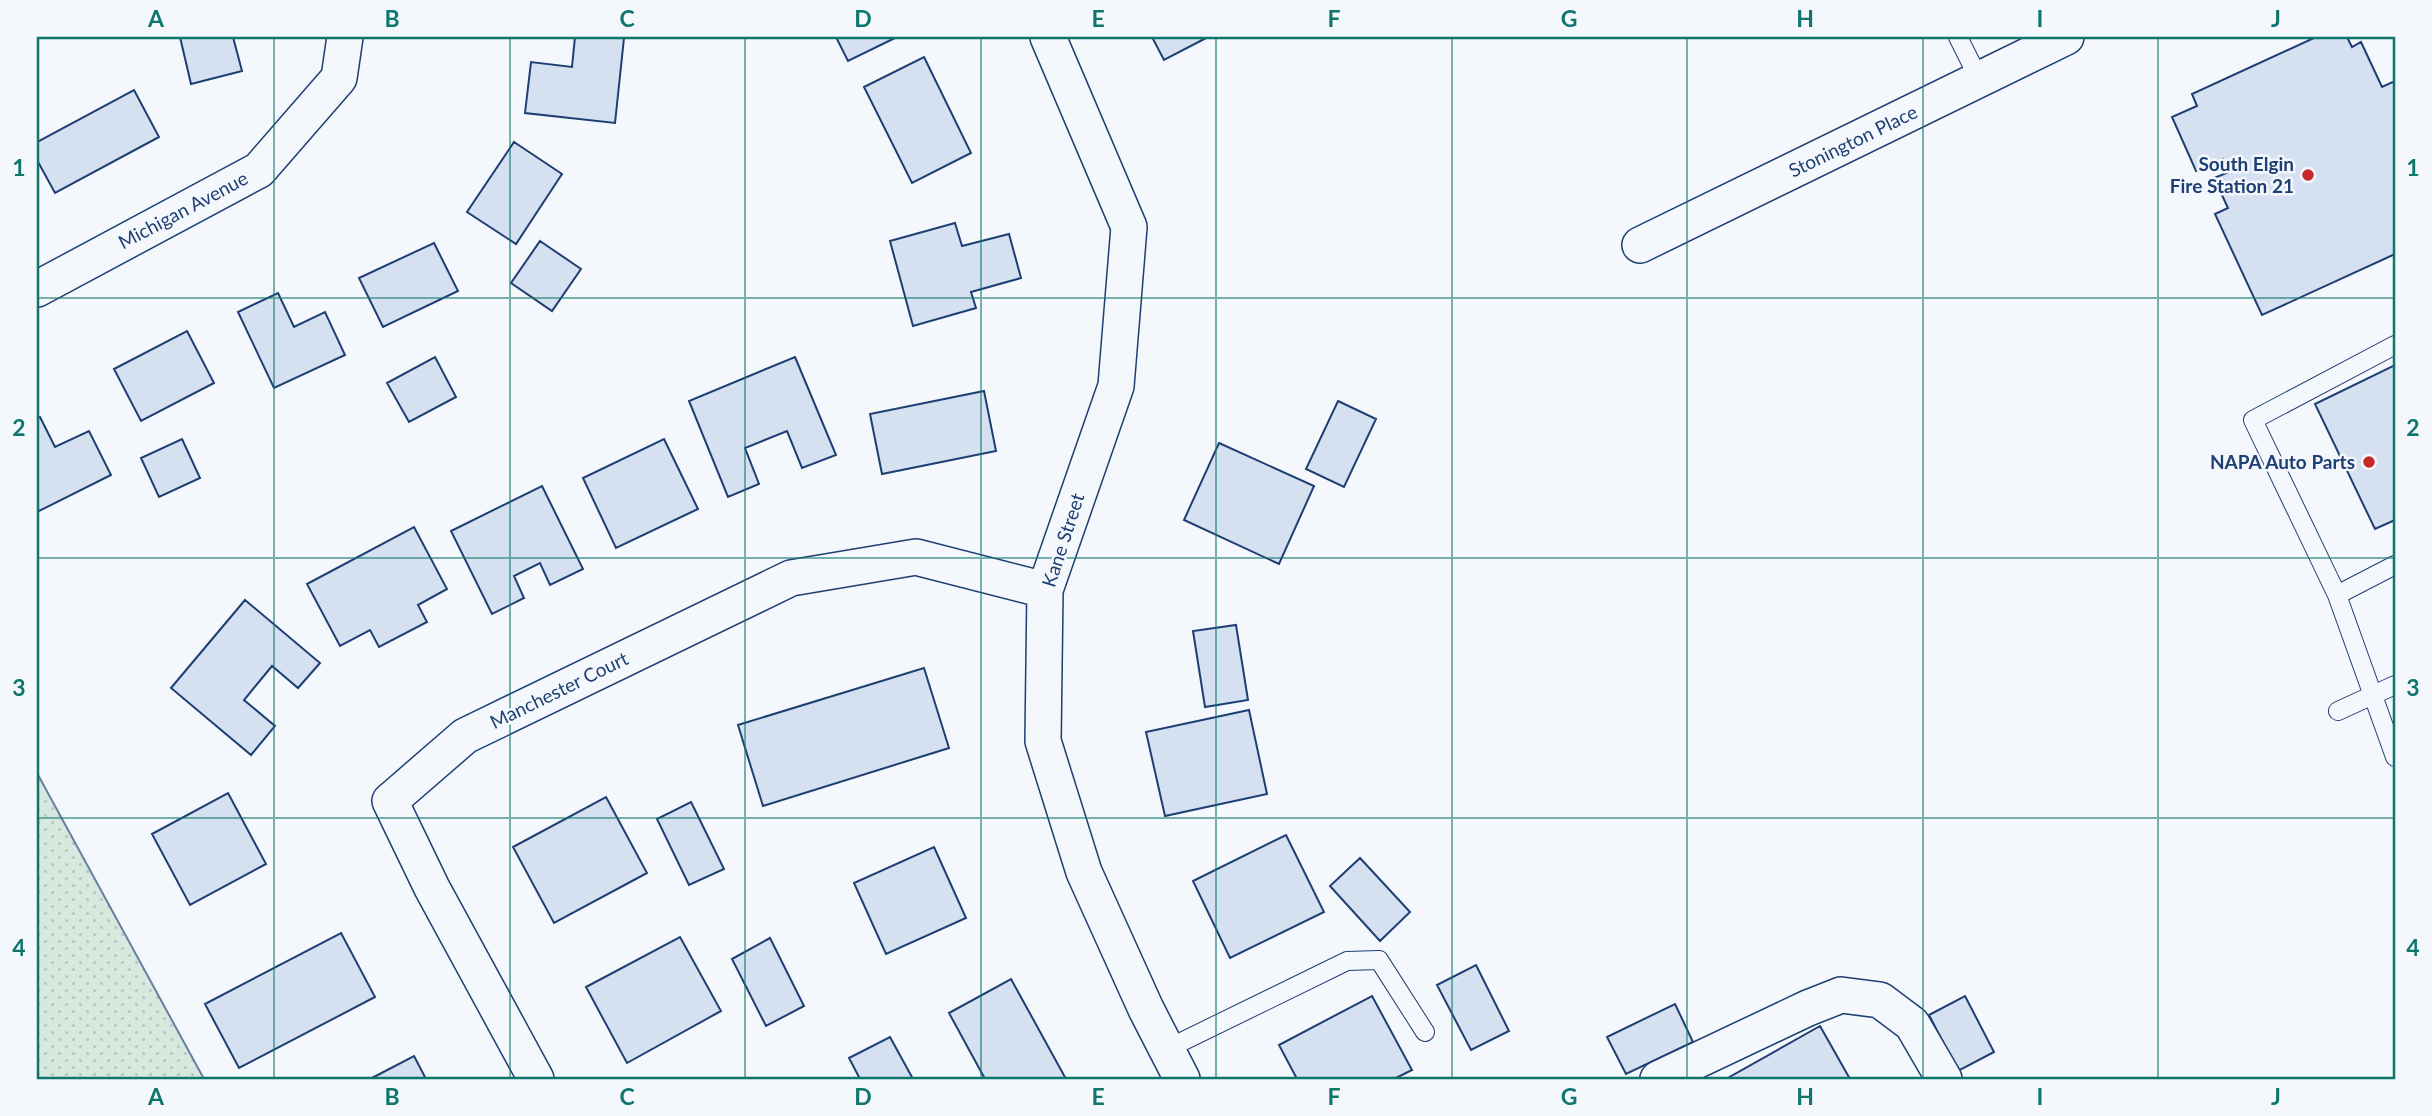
<svg xmlns="http://www.w3.org/2000/svg" width="2432" height="1116" font-family="Lato,sans-serif">
<style>
.park{fill:url(#park-dots);stroke:#687fa3;stroke-width:2}
.building{fill:#d5e0f0;stroke:#1d3f73;stroke-width:2}
.lines{fill:none;stroke-linecap:round;stroke-linejoin:round}
.lane-casing{stroke:#1d3f73;stroke-width:20}
.street-casing{stroke:#1d3f73;stroke-width:38}
.lane{stroke:#f4f7fb;stroke-width:18}
.street{stroke:#f4f7fb;stroke-width:35}
.grid{fill:none;stroke:#0f766e;stroke-width:2;stroke-opacity:0.55}
.poi-dot{fill:#c62828;stroke:#f4f7fb;stroke-width:2.5}
.labels{text-anchor:middle;stroke-width:5;stroke-linejoin:round;paint-order:stroke}
.street-label{font-size:19px;fill:#1d3f73;stroke:#f4f7fb}
.poi-label{font-size:19px;font-weight:bold;fill:#1d3f73;stroke:#f4f7fb;text-anchor:end}
.neatline{fill:none;stroke:#0f766e;stroke-width:2.5}
.grid-label{font-size:23px;text-anchor:middle;font-weight:bold;fill:#0f766e}
</style>
<defs>
<pattern id="park-dots" width="8" height="8" patternUnits="userSpaceOnUse" patternTransform="scale(1.75)"><rect width="8" height="8" fill="#d7e8df"/><path d="M2 2h.1M6 6h.1" fill="none" stroke="#b8c8c3" stroke-width="1.8" stroke-linecap="round"/></pattern>
</defs>
<rect width="100%" height="100%" fill="#f4f7fb"/>
<path class="park" d="M37,773L204,1079H37Z"/>
<path class="building" d="M180,37H233L242,71L191,84Z
M575,37L624,38L615,123L525,113L531,62L572,67Z
M836,37H897L848,61Z
M1152,37H1208L1164,60Z
M2316,37H2347L2352,47L2361,42L2382,87L2395,81V254L2262,315L2215,214L2228,208L2214,178L2229,172L2223,159L2196,171L2172,117L2197,106L2192,94Z
M924,57L971,153L912,183L864,87Z
M134,90L159,137L55,193L37,160V142Z
M514,142L562,174L516,244L467,212Z
M955,223L962,246L1009,234L1021,278L971,292L976,308L913,326L890,241Z
M540,241L581,269L552,311L511,283Z
M434,243L458,291L383,327L359,278Z
M278,293L294,327L325,312L345,355L274,388L238,312Z
M187,331L214,383L141,421L114,369Z
M435,357L456,397L409,422L387,383Z
M795,357L836,455L802,468L787,431L745,448L759,484L728,497L689,401Z
M2395,365V520L2375,529L2315,404Z
M984,391L996,451L882,474L870,414Z
M1338,401L1376,419L1344,487L1306,469Z
M40,417L55,447L89,431L111,475L37,512V418Z
M182,439L200,478L159,497L141,458Z
M664,439L698,509L616,548L583,478Z
M1219,443L1314,486L1279,564L1184,520Z
M542,486L583,569L550,585L540,563L514,576L524,598L492,614L451,531Z
M414,527L447,589L418,605L427,622L379,647L370,630L340,646L307,584Z
M245,600L320,663L298,688L272,666L244,700L275,726L251,755L171,688Z
M1236,625L1248,700L1205,707L1193,631Z
M924,668L949,748L763,806L738,725Z
M1249,710L1267,794L1165,816L1146,732Z
M228,793L266,864L190,905L152,834Z
M606,797L647,873L554,923L513,847Z
M691,802L724,869L689,885L657,819Z
M1286,835L1324,912L1230,958L1193,881Z
M934,847L966,918L886,954L854,883Z
M1360,858L1410,912L1380,941L1330,886Z
M341,933L375,997L239,1068L205,1004Z
M680,937L721,1011L627,1063L586,987Z
M770,938L804,1006L766,1026L732,959Z
M1476,965L1509,1031L1471,1050L1437,985Z
M1011,979L1066,1079H985L949,1013Z
M1372,996L1412,1070L1394,1079H1297L1279,1045Z
M1965,996L1994,1052L1958,1071L1929,1015Z
M1675,1004L1693,1042L1626,1074L1607,1037Z
M1820,1026L1850,1079H1726Z
M890,1037L913,1079H860L849,1058Z
M414,1056L426,1079H370Z"/>
<g class="lines">
<g class="lane-casing">
<path id="lane" d="M1958,37L1979,79
M2395,345L2253,420L2337,595L2395,757
M2337,595L2395,565
M2338,711L2395,685
M1167,1049L1347,961L1379,960L1425,1032"/>
</g>
<g class="street-casing">
<path id="street" d="M1048,37L1129,227L1116,386L1045,590L1043,741L1084,872L1146,1009L1182,1079
M1640,245L2066,37
M37,289L259,170L339,78L345,37
M536,1079L432,888L390,801L465,736L791,578L916,557L1045,590
M1658,1079L1808,1008L1841,995L1880,1000L1912,1024L1944,1079"/>
</g>
<use href="#lane" class="lane"/>
<use href="#street" class="street"/>
</g>
<path class="grid" d="M274,37V1079M510,37V1079M745,37V1079M981,37V1079M1216,37V1079M1452,37V1079M1687,37V1079M1923,37V1079M2158,37V1079M37,298H2395M37,558H2395M37,818H2395"/>
<g class="poi-dot">
<circle cx="2308" cy="175" r="7"/>
<circle cx="2369" cy="462" r="7"/>
</g>
<g class="labels">
<g class="street-label">
<text transform="translate(1853 141) rotate(-26)" y="7">Stonington Place</text>
<text transform="translate(183 210) rotate(-28)" y="7">Michigan Avenue</text>
<text transform="translate(1063 540) rotate(-72)" y="7">Kane Street</text>
<text transform="translate(559 690) rotate(-26)" y="7">Manchester Court</text>
</g>
<g class="poi-label">
<text x="2294" y="171">South Elgin<tspan x="2294" dy="22">Fire Station 21</tspan></text>
<text x="2355" y="469">NAPA Auto Parts</text>
</g>
</g>
<rect width="2432" height="1116" fill="none" stroke="#f4f7fb" stroke-width="77"/>
<rect x="38" y="38" width="2356" height="1040" class="neatline"/>
<g class="grid-label">
<text x="156" y="27">A</text>
<text x="392" y="27">B</text>
<text x="627" y="27">C</text>
<text x="863" y="27">D</text>
<text x="1098" y="27">E</text>
<text x="1334" y="27">F</text>
<text x="1569" y="27">G</text>
<text x="1805" y="27">H</text>
<text x="2040" y="27">I</text>
<text x="2276" y="27">J</text>
<text x="19" y="176">1</text>
<text x="2413" y="176">1</text>
<text x="19" y="436">2</text>
<text x="2413" y="436">2</text>
<text x="19" y="696">3</text>
<text x="2413" y="696">3</text>
<text x="19" y="956">4</text>
<text x="2413" y="956">4</text>
<text x="156" y="1105">A</text>
<text x="392" y="1105">B</text>
<text x="627" y="1105">C</text>
<text x="863" y="1105">D</text>
<text x="1098" y="1105">E</text>
<text x="1334" y="1105">F</text>
<text x="1569" y="1105">G</text>
<text x="1805" y="1105">H</text>
<text x="2040" y="1105">I</text>
<text x="2276" y="1105">J</text>
</g>
</svg>
